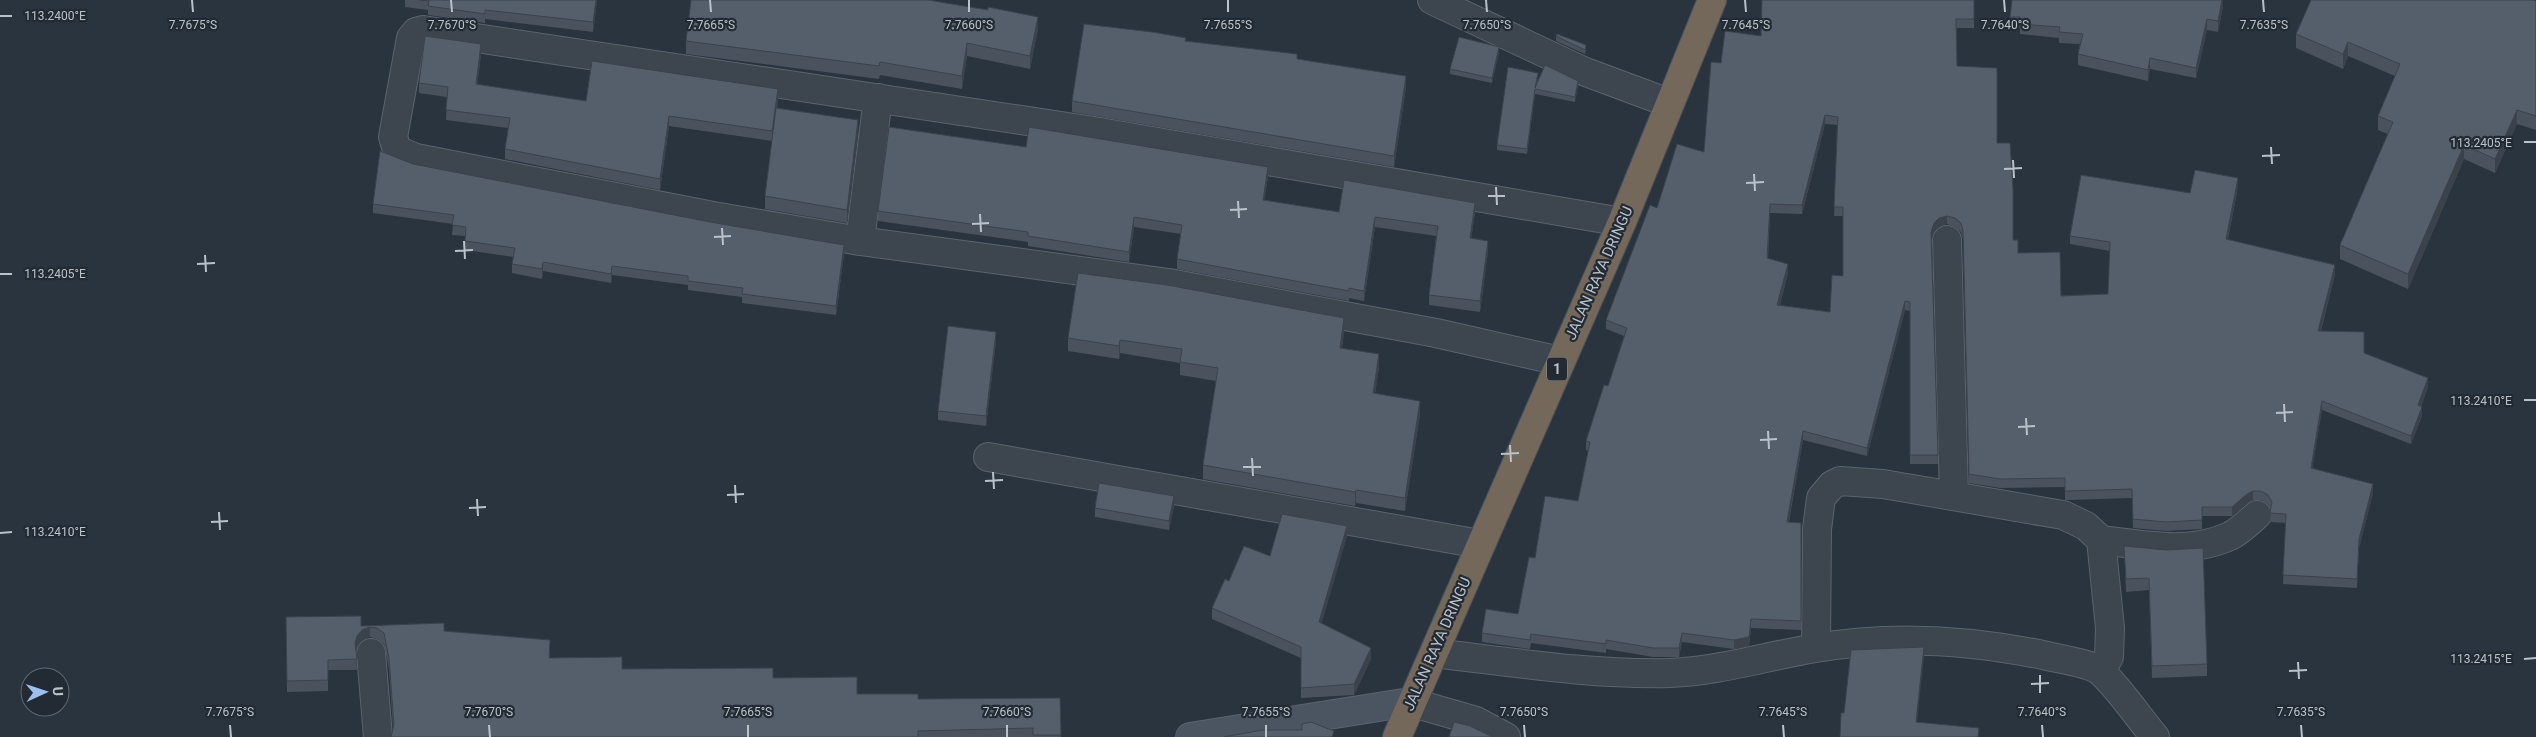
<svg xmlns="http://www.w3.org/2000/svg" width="2536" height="737" font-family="Roboto,sans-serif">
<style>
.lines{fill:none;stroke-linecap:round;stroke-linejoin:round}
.street-casing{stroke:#5b646c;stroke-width:30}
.secondary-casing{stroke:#5b646c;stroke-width:30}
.highway-casing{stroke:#485159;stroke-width:30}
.street{stroke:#3d464f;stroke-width:28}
.secondary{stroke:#4b5561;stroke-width:28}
.highway{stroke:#74685b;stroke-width:28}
.wall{fill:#49525d;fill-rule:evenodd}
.shaded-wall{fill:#3c424c}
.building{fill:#555f6c;stroke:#3c424c;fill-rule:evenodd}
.ticks{fill:none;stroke:#bac1c9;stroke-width:2}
.labels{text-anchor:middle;stroke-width:4.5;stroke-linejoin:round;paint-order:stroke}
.shield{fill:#222b34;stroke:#8c949c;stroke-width:1}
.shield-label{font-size:14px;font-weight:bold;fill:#bac1c9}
.street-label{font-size:15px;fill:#bac1c9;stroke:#222b34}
.ticks-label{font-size:12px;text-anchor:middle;fill:#bac1c9;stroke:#222b34;stroke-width:4.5;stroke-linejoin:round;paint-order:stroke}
</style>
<rect width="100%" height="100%" fill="#29343f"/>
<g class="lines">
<g class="street-casing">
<path id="street" d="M1432,0L1583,71L1669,103
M1947,240L1954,495
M860,241L878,98
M1560,361L1436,333L1169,283L860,241L713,216L416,158L397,150L393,137L411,38L416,32L423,30L1094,131L1622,222
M988,457L1480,544
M2101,540C2143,545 2189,555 2230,536C2240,531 2249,522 2257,515
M1816,648L1817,529L1821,498L1832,485L1840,481L1883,484L2063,515L2086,526L2101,540L2110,628L2109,657L2100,671
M371,653L378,737
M1434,653C1512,662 1591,675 1670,673C1720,671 1767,656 1816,648C1890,635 1969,640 2043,655C2058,659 2091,663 2101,672C2119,688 2139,718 2155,737
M1410,702L1476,721L1506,737"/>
</g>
<g class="secondary-casing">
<path id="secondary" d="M1190,737L1410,702"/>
</g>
<g class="highway-casing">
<path id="highway" d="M1397,737L1622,222L1712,0"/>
</g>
<use href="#street" class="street"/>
<use href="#secondary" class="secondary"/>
<use href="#highway" class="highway"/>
</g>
<path class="wall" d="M405,0H597L593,32L485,19V23L428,15V10L405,7Z
M1974,0V28H1956L1957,66L1997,143L2013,240L2018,253L2061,296L2108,294L2110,251L2070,244V236L2190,193L2238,187L2228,239L2335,274L2321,331L2364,353L2428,387L2421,407L2422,416L2411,444L2322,410L2312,468L2373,493L2359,548L2357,588L2283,584L2286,523L2270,522L2271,509L2268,504L2261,500H2253L2247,503L2232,516H2202V529L2166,531L2133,528L2132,498L2068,500H2065V487L2000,488L1969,483L1963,240L1961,232L1955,227L1947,224L1939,226L1934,232L1932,240L1938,464H1910V311L1905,310L1867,456L1803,440L1789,522L1801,523V630L1751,628L1749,646L1734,649L1682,642L1679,657H1653L1606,649V653L1531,643L1530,649L1482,642V633L1518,614L1535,558L1578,501L1588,451L1586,450V441L1608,386L1624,336L1606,329V320L1657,208L1704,152L1721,63L1761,36ZM1825,124L1837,125L1834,216H1843V276L1830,312L1780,305L1788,273L1768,259L1770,213L1802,214Z
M2223,0V6L2218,32L2207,30L2196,78L2150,69L2148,81L2078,65V54L2080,44L2059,43V38L2020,34V28H2010V17Z
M2536,1V130L2517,124L2495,173L2464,159L2408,289L2340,259V245L2388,134L2378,130V116L2395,76L2348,56L2343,69L2296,48V34Z
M1038,29L1030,69L967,56L962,89L880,75L879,79L686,54V41Z
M1556,36L1586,50L1585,54L1556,41Z
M1186,41L1297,59L1406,87L1394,167L1072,112V101Z
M1499,52L1492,83L1450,74V69Z
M481,55L477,85L586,101L778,99L777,108L858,133L847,223L765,209V196L772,141L669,126L660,190L505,159V149L508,128L446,120L447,97L419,93V83Z
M1538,78L1537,86H1578L1575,102L1535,94L1527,154L1497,150V145Z
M1026,147L1268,177L1264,200L1339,212L1475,213L1471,239L1488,251L1480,312L1429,305V295L1436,236L1375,227L1364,301L1349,298V301L1177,269V259L1181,234L1134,227L1129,262L1028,246V242L878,221V211Z
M413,164L844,254L836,315L742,303V297L688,290V285L612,275L611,283L543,271L542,279L512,273V264L514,257L465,250V236L452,235L453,224L373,213V204Z
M1344,332L1342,348L1379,367L1375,394L1420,414L1405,511L1356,503L1355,506L1203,479V465L1216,381L1180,375V363L1120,353L1119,359L1068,351V338Z
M996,341L986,426L938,420V411Z
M1174,506L1169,530L1095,517V508Z
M1347,536L1321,624L1371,659L1354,695L1301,698V658L1212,619V608L1270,556Z
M2124,546L2166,550L2207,664V676L2152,678L2149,590L2126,592Z
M286,617L361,626L444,631L550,650V658L622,669L773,678L857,694L918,699L1060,698L1061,737H391L393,728L389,669L384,644L377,639L370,637L362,640L357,647L356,651L357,670H328V691L287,692Z"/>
<path class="shaded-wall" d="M596,0H597L593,32V22Z
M2222,0H2223V6L2218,32V21Z
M1038,17V29L1030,69V56Z
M2207,19V30L2196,78V68Z
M2348,42V56L2343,69V54Z
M967,43V56L962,89V76Z
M481,44V55L476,95V84Z
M1499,47V52L1492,83V78Z
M2150,58V69L2148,81V70Z
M1406,76V87L1394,167V156Z
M1578,81V86L1575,102V97Z
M778,89V99L772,141V131Z
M1535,89V94L1527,154V149Z
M2517,110V124L2495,173V159Z
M1825,115V124L1802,214V205Z
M669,116V126L660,190V179Z
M858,120V133L847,223V210Z
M2464,145V159L2408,289V274Z
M1268,167V177L1263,210V200Z
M2238,178V187L2226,247V239Z
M1475,203V213L1470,248V238Z
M1947,216V224L1939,226L1934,232L1931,240V232L1934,223L1939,218Z
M1134,217V227L1129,262V252Z
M1375,217V227L1364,301V291Z
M1488,241V251L1480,312V301Z
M844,245V254L836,315V306Z
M543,262V271L542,279V269Z
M1788,264V273L1777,314V305Z
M2335,265V274L2318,340V331Z
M612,266V275L611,283V274Z
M1905,301V310L1867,456V448Z
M1344,318V332L1340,361V348Z
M996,332V341L986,426V416Z
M1120,340V353L1119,359V346Z
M1379,354V367L1373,407V393Z
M2428,378V387L2418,414V405Z
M1420,401V414L1405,511V498Z
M2322,401V410L2311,477V468Z
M2422,407V416L2411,444V436Z
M1803,431V440L1787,530V522Z
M2373,484V493L2359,548L2357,588L2359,539Z
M1356,490V503L1355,506V492Z
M2253,491V500L2247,503L2232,516V507L2247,494Z
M1174,496V506L1169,530V521Z
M1347,526V536L1319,633V622Z
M1751,619V628L1749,646L1734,649V640Z
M370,627V637L362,640L357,647L355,654V643L357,636L362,630Z
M1682,633V642L1679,657V648Z
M1924,647V657L1916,731V722Z
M1371,648V659L1354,695V684Z"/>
<path class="building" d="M420,0H596L593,22L485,10V14L428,6L429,1Z
M691,0H928L988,10V7L1038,17L1030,56L967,43L962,76L880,62L879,66L686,41Z
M1762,0H1974V19H1956L1957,66L1997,68V143H2010L2013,189V240H2018V253L2060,252L2061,296L2108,294L2110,242L2070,236L2081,175L2190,193L2195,170L2238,178L2226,239L2335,265L2318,331L2364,332V353L2428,378L2418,405L2422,407L2411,436L2322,401L2311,468L2373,484L2359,539L2357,579L2283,575L2286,514L2270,513L2272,502L2268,495L2261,491H2253L2247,494L2232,507H2202V520L2166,522L2133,519L2132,489L2068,491H2065V478L2000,479L1969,474L1963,231L1961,223L1955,218L1947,216L1939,218L1934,223L1931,232L1938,455H1910V302L1905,301L1867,448L1803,431L1787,522L1801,523V621L1751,619L1749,637L1734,640L1682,633L1679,648H1653L1606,640V644L1531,634L1530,640L1482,633L1486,609L1518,614L1529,557L1535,558L1545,496L1578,501L1590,442L1586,441L1604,385L1608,386L1627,328L1606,320L1650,205L1657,208L1677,144L1704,152L1711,62L1721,63L1725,31L1761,36ZM1825,115L1838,117L1834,207H1843V276L1832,275L1830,312L1777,305L1788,264L1767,258L1770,204L1802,205Z
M2012,0H2222L2218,21L2207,19L2196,68L2150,58L2148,70L2078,54L2083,34L2059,32L2060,27L2020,24V17H2010Z
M2311,0H2533L2536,1V116L2517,110L2495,159L2464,145L2408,274L2340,245L2393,122L2378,116L2400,64L2348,42L2343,54L2296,34Z
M1084,24L1152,32L1186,38L1185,41L1297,54V59L1406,76L1394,156L1072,101Z
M1557,34L1586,45L1585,50L1556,36Z
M425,36L481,44L476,84L586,101L592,61L778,89L772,131L669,116L660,179L505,149L510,118L446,110L448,87L419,83Z
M1459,37L1499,47L1492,78L1450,69Z
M1545,65L1578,81L1575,97L1535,89L1527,149L1497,145L1508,67L1538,73L1535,88Z
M776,108L858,120L847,210L765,196Z
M889,127L1026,147L1029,127L1268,167L1263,200L1339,212L1344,180L1475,203L1470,238L1488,241L1480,301L1429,295L1438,226L1375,217L1364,291L1349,288V291L1177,259L1182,225L1134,217L1129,252L1028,236V232L878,211Z
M380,151L413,164L710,222L844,245L836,306L742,294L743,288L688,281V276L612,266L611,274L543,262L542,269L512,264L515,248L465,241L466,227L452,225L454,215L373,204Z
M1078,273L1167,285L1344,318L1340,348L1379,354L1373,393L1420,401L1405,498L1356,490L1355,492L1203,465L1218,368L1180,362L1182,349L1120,340L1119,346L1068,338Z
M948,326L996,332L986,416L938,411Z
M1099,483L1174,496L1169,521L1095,508Z
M1282,514L1347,526L1319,622L1371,648L1354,684L1301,688V647L1212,608L1225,579L1229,581L1244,546L1270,556Z
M2124,546L2166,550L2203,548L2207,664L2152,666L2149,578L2126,579Z
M361,616V626L444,623V631L550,640L549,658L622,657V669L773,668V678L857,677V694H918V699L1060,698L1061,735H1033V728L918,731V737H391L394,725L389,658L384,633L377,628L370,627L362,630L357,636L355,643L357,659L328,660V680L287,681L286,617Z
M1924,647L1916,722L1979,728L1978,737H1840L1841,713H1844L1851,650Z
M1311,722L1334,731L1332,737H1224L1262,730H1302V724Z
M1454,722L1470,726L1493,737H1449Z"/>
<path class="ticks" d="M192,0L193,12M451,0L452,12M710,0L711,12M969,0V12M1228,0V12M1486,0L1487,12M1745,0L1746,12M2004,0L2005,12M2263,0L2264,12M0,16H12M2524,142H2536M2271,147L2272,164M2262,156L2280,155M2013,160L2014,178M2004,169L2022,168M1754,174L1755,191M1746,183L1764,182M1496,187L1497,205M1488,196H1505M1238,201L1239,218M1230,210L1247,209M980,214L981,232M972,224L989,223M722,228L723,245M714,237L731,236M464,241L465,259M455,251L473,250M205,255L206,272M197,264L215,263M0,274H12M2524,400H2536M2284,404L2285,422M2276,413L2293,412M2026,418L2027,435M2018,427L2035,426M1768,431L1769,449M1760,440L1777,439M1510,445L1511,462M1501,454L1519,453M1252,458L1253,476M1243,467H1261M993,472L994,489M985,481L1003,480M735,485L736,503M727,495L744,494M477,499L478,516M469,508L486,507M219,512L220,530M211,522L228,521M0,533L12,532M2524,659L2536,658M2298,662L2299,679M2289,671L2307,670M2040,675V693M2031,684L2049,683M230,725L231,737M489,725L490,737M748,725V737M1007,725V737M1266,725V737M1524,725L1525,737M1783,725L1784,737M2042,725L2043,737M2301,725L2302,737"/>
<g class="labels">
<rect class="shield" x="1547" y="357.5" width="20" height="23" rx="4"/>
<g class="shield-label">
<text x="1557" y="374">1</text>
</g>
<g class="street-label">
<text transform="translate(1599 273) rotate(-66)" y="5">JALAN RAYA DRINGU</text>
<text transform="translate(1437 644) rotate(-66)" y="5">JALAN RAYA DRINGU</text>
</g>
</g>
<g class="ticks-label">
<text x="55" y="20">113.2400°E</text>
<text x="193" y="29">7.7675°S</text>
<text x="452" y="29">7.7670°S</text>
<text x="711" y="29">7.7665°S</text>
<text x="969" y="29">7.7660°S</text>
<text x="1228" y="29">7.7655°S</text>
<text x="1487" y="29">7.7650°S</text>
<text x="1746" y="29">7.7645°S</text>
<text x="2005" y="29">7.7640°S</text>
<text x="2264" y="29">7.7635°S</text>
<text x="2481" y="147">113.2405°E</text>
<text x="55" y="278">113.2405°E</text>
<text x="2481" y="405">113.2410°E</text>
<text x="55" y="536">113.2410°E</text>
<text x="2481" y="663">113.2415°E</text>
<text x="230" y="716">7.7675°S</text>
<text x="489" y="716">7.7670°S</text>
<text x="748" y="716">7.7665°S</text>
<text x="1007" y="716">7.7660°S</text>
<text x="1266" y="716">7.7655°S</text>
<text x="1524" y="716">7.7650°S</text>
<text x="1783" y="716">7.7645°S</text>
<text x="2042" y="716">7.7640°S</text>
<text x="2301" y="716">7.7635°S</text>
</g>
<g transform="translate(45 692) rotate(87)"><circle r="24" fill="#222b34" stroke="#5f6770"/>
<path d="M0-4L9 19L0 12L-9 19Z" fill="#9bc0ed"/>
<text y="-8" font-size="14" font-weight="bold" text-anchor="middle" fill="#bac1c9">U</text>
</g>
</svg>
